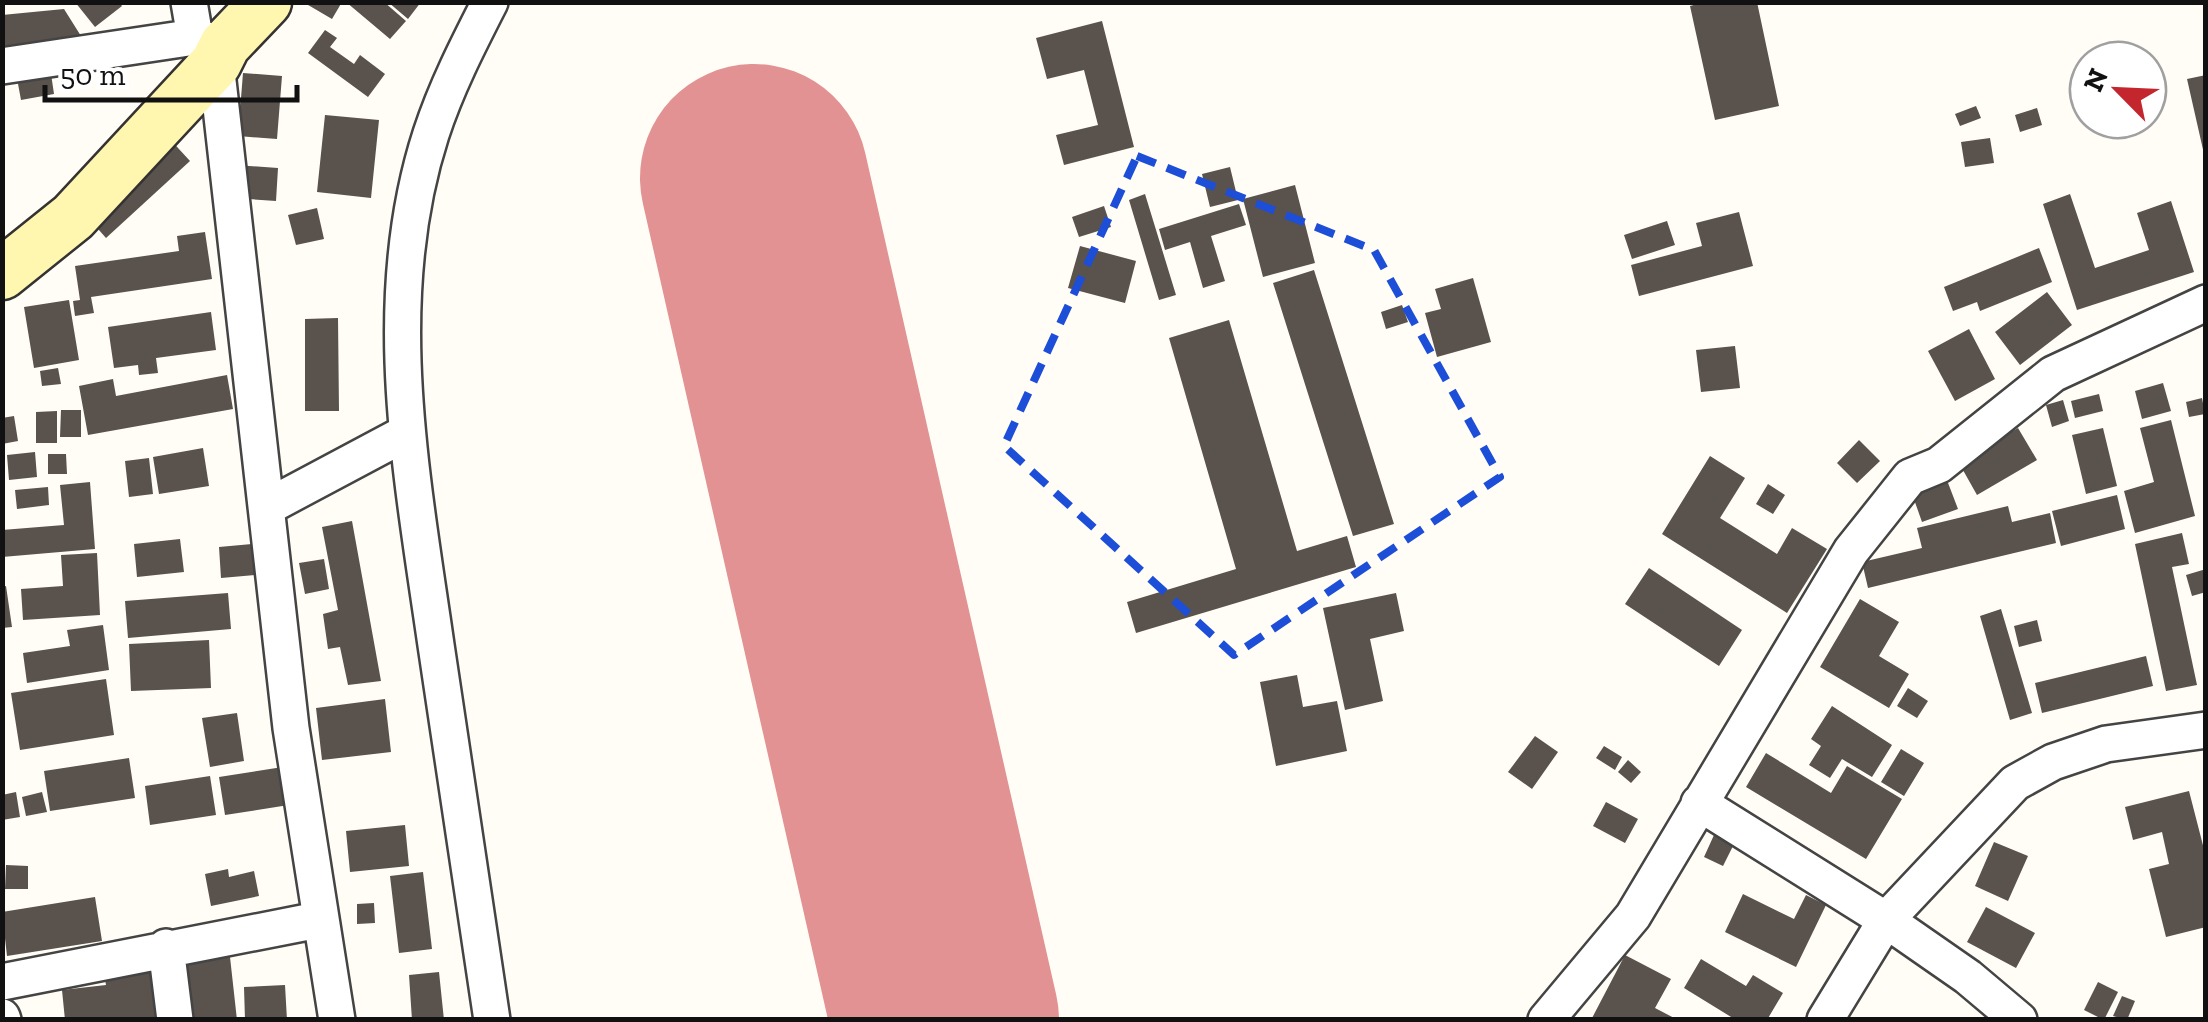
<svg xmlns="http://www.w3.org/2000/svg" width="2208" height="1022" font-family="'Zilla Slab',serif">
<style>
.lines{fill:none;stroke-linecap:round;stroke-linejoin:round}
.runway{stroke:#e29292;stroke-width:228}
.building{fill:#5a524d}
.street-casing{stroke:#444;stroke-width:40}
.secondary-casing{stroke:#333;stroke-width:55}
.street{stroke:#fff;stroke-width:35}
.secondary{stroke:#fff6b0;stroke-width:50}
.marked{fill:none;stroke:#1d4ed8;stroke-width:8;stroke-dasharray:20 12;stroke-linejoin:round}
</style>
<rect width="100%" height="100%" fill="#fffdf5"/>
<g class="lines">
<path class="runway" d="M754,178L945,1020"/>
</g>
<path class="building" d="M75,2H119L122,6L95,27Z
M303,2H342L332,19Z
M346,2H384L406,21L390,39Z
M388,2H421L408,19Z
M1705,2H1757L1779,106L1715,120L1690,6Z
M64,9L86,44L2,50V15Z
M1102,21L1134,147L1064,165L1056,135L1098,125L1084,70L1047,79L1036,38Z
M325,30L337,38L330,47L354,64L360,55L385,74L368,97L308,53Z
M50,67L54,94L21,100L16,73Z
M243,73L282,76L277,139L238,136Z
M2206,75V154H2204L2187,79Z
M1976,106L1981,118L1960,126L1955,114Z
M2037,108L2042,125L2020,132L2015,115Z
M325,115L379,120L371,198L317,192Z
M167,136L190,161L106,238L84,213Z
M1990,138L1994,163L1965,167L1961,142Z
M235,165L278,168L276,201L234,198Z
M1230,167L1238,200L1210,207L1202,174Z
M1295,185L1315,263L1263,277L1243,199Z
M1145,194L1176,295L1159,300L1129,200Z
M2070,194L2095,268L2149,250L2137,213L2171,201L2194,272L2077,310L2043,204Z
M1239,204L1246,225L1211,236L1225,281L1203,288L1190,242L1165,250L1159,229Z
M1104,206L1111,227L1079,237L1072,217Z
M317,208L324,239L296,245L288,215Z
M1739,212L1753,266L1639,296L1631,265L1702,246L1696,223Z
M1667,221L1675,245L1632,259L1624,235Z
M205,232L212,279L91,297L94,313L75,316L73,301L80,300L75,266L179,251L177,236Z
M1080,246L1136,261L1125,303L1068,288Z
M2039,248L2052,282L1980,311L1977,302L1953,311L1944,287Z
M1314,270L1394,524L1353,536L1273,283Z
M1473,278L1491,342L1437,357L1425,313L1441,309L1435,289Z
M2047,292L2072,325L2020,365L1995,332Z
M69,300L79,360L34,368L24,307Z
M1402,305L1408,322L1386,329L1381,312Z
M211,312L216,350L156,358L158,373L139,375L138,365L114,368L108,327Z
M338,318L339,411H305V319Z
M1229,320L1297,551L1347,536L1356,567L1136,633L1127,602L1236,569L1169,338Z
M1969,329L1995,379L1955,401L1928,351Z
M1735,346L1740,388L1701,392L1696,350Z
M58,368L61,384L42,386L40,371Z
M227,375L233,409L88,435L79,386L113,379L116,396Z
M2163,383L2171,411L2142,419L2135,391Z
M2099,394L2103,411L2075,418L2071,401Z
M2202,398L2205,414L2189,417L2186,402Z
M2063,400L2069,421L2052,427L2046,405Z
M61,410H81V437H60Z
M57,411V443H36V412Z
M14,416L18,441L2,444V418Z
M2171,420L2195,516L2135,533L2124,491L2154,482L2140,428Z
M2018,428L2037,460L1977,495L1959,463Z
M2103,428L2117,486L2086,494L2072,435Z
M1859,440L1880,461L1857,483L1837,463Z
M203,448L209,486L159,494L153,457Z
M35,452L37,477L9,480L7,455Z
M48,454H66L67,474H48Z
M1710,456L1745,478L1720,518L1777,554L1792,528L1827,549L1787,613L1662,534Z
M149,458L153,494L129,497L125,461Z
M1945,475L1958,509L1922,522L1910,488Z
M90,482L95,549L2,557V530L64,525L60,485Z
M1768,484L1785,495L1773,514L1756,504Z
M48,487L49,505L17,509L15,490Z
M2117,495L2125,529L2061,546L2052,511Z
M2008,506L2012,522L2050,513L2056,543L1868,588L1862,562L1922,548L1917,528Z
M352,521L381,681L348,685L340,647L328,649L323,614L338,610L322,527Z
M2182,533L2189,564L2172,567L2197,685L2166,691L2135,544Z
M180,539L184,572L137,577L134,544Z
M252,544L255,575L221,578L219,547Z
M97,553L100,615L23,620L21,589L63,586L61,555Z
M324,559L329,589L305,594L299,563Z
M1649,568L1742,630L1719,666L1625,604Z
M2206,569V592L2192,596L2186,575Z
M6,586L12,627L2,628V587Z
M228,593L231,629L128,638L125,601Z
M1396,593L1404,631L1370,639L1383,701L1345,710L1323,608Z
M1860,599L1899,622L1879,656L1909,674L1889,708L1820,667Z
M2001,609L2032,713L2010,720L1980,616Z
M2037,620L2042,641L2019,647L2014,626Z
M103,625L109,670L27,683L23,653L70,646L67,630Z
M209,640L211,688L131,691L129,644Z
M2146,656L2153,686L2042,713L2035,683Z
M1297,675L1303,707L1337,701L1347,751L1276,766L1260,682Z
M106,679L114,735L20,750L11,693Z
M1908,688L1928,701L1917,718L1897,706Z
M385,699L391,752L322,760L316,708Z
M1832,706L1892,745L1872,777L1842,759L1830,778L1809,765L1821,746L1811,739Z
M237,713L244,761L210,767L202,718Z
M1535,736L1558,752L1532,789L1508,772Z
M1604,746L1622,757L1615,770L1596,758Z
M1901,749L1924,763L1904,796L1881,782Z
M1766,753L1831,793L1847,766L1902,799L1866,859L1746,787Z
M129,758L135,798L50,811L44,771Z
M1628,760L1641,772L1631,783L1618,772Z
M289,766L295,804L225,815L219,777Z
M210,776L216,815L150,825L145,786Z
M2189,791L2206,857V927L2166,937L2149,869L2169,864L2162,832L2133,840L2125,807Z
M16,792L20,817L2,820V795Z
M42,792L47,812L26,816L22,797Z
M1606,802L1638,819L1625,843L1593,826Z
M405,825L409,866L350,872L346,831Z
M1714,835L1734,844L1723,866L1704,857Z
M1994,842L2028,856L2008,901L1975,886Z
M6,865L28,866V889H5Z
M228,869L229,877L254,871L259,896L211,906L205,874Z
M423,872L432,949L399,953L390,876Z
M1743,894L1794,919L1806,895L1826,905L1796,967L1725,932Z
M95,897L102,941L7,956L2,912Z
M374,903L375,923L357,924V904Z
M1986,907L2035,933L2016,968L1967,942Z
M1625,955L1671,979L1655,1008L1678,1020H1591Z
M230,957L237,1020H184L177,964Z
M1701,959L1746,986L1753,975L1783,993L1767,1020H1736L1684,988Z
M154,968L160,1020H65L62,990L106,985L104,974Z
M439,972L444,1020H412L409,975Z
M2098,982L2118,992L2104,1020L2084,1010Z
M285,985L287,1020H245L244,987Z
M2122,996L2135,1001L2127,1020L2113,1016Z"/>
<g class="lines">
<g class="street-casing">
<path id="street" d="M189,2L195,37L214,42
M490,2C468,45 446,88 431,134C377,300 412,477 436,645C454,770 473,895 492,1020
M216,63L291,728L337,1020
M2,66L195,37
M269,506L406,433
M1699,803L1886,920L1968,977L2019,1020
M166,947L175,1020
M2,982L318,920
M2,1017L3,1020
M1546,1020L1633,916L1851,551L1910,477L1939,465L2053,374L2206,303
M1825,1020L1886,920L2015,783L2053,762L2106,744L2206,730"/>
</g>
<g class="secondary-casing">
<path id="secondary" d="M2,274L73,217L216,63L225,45L266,2"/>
</g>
<use href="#street" class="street"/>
<use href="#secondary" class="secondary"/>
</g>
<path class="marked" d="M1137,156L1374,250L1500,477L1234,655L1004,446Z"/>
<rect width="2208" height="1022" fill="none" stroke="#111111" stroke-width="10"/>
<g transform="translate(2118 90) rotate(294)"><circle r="48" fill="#ffffff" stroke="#a0a0a0" stroke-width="2.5"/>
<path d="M0-8L18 38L0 25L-18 38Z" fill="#c4262e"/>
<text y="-15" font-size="28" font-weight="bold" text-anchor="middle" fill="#111111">N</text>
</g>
<path d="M45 85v15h252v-15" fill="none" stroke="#111111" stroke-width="5"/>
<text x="60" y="85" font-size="30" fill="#111111" stroke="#ffffff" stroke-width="8" paint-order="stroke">50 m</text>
</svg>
